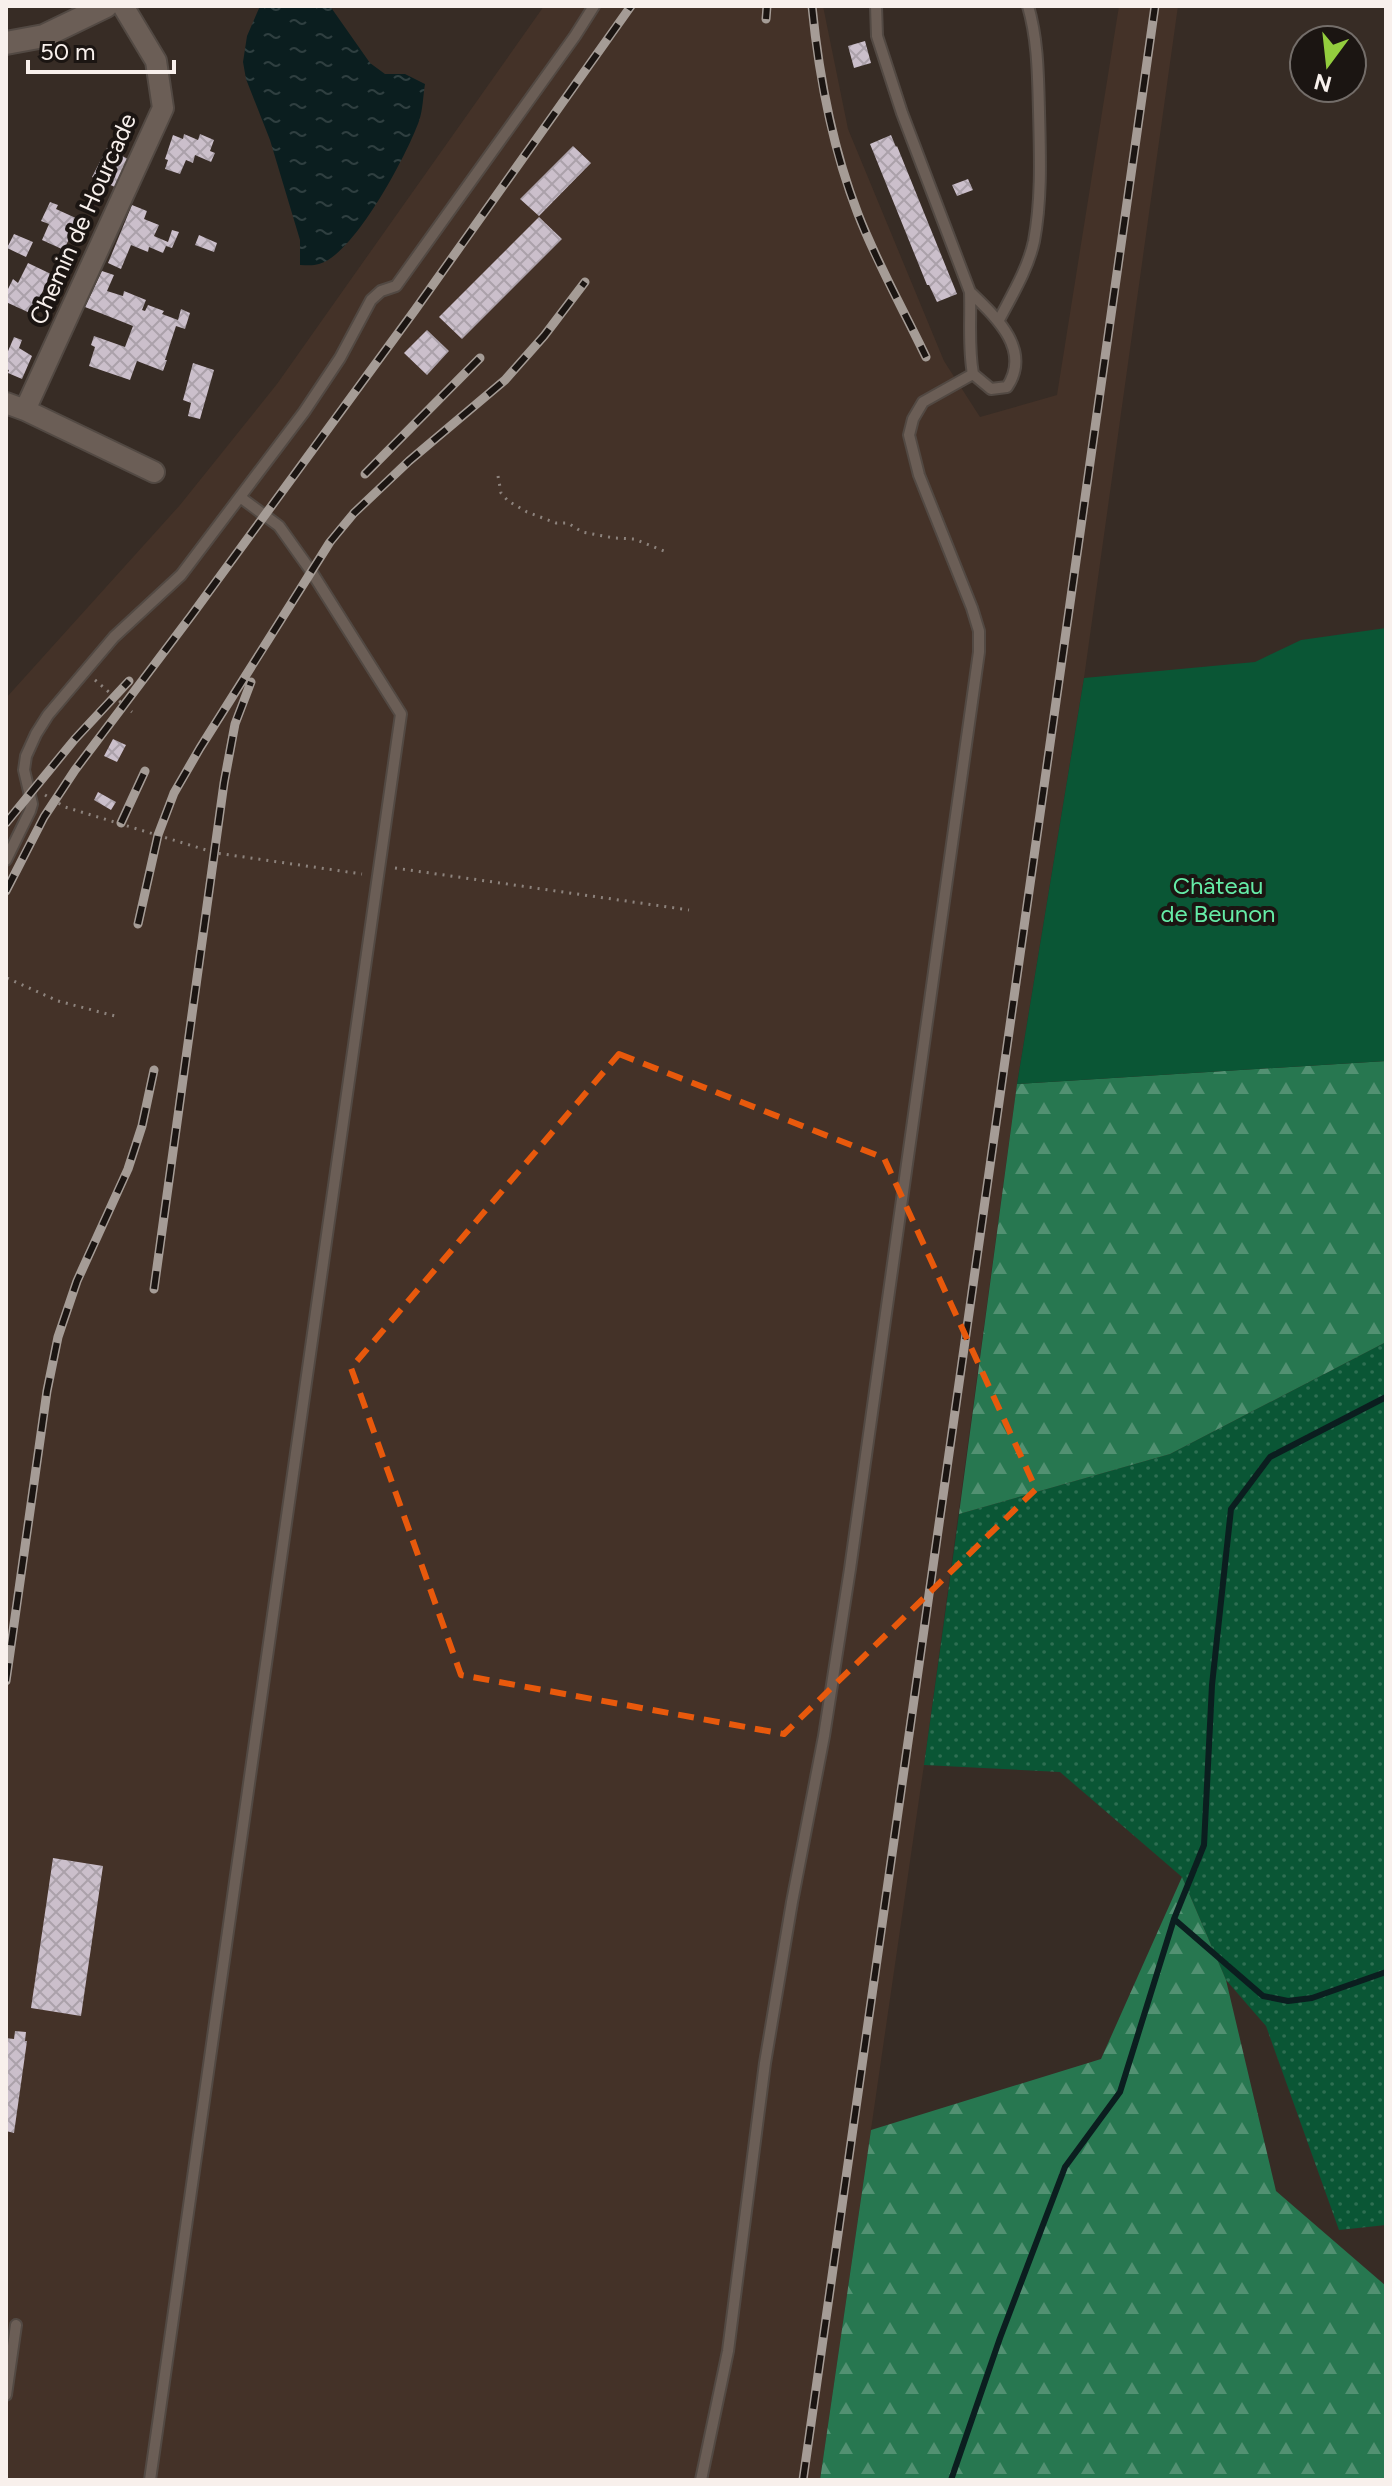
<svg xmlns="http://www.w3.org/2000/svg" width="1392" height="2486" font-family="Figtree,sans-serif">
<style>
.built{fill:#443228}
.grass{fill:url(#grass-dots)}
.forest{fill:url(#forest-firs)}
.garden{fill:#0a5635}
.water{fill:url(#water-ripples)}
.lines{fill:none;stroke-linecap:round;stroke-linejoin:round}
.stream{stroke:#0b1e1f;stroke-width:6}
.building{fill:url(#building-cross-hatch)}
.service-casing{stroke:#524943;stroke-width:14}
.minor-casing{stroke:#524943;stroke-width:24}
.tertiary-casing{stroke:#524943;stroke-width:26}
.path{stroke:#8d837d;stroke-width:3;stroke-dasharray:2 6;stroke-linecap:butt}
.service{stroke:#6b5e56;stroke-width:10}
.minor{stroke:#6b5e56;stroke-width:20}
.tertiary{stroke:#6b5e56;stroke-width:22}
.rail-casing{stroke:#a59c96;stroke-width:9}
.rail{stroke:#1b1512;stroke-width:6;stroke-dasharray:18;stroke-linecap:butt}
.marked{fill:none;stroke:#e8590c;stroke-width:6;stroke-dasharray:16 10;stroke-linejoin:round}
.labels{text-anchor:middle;stroke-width:8;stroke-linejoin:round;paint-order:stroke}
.street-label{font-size:24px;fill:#f8f0ec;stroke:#1b1512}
.park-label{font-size:24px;fill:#65eca7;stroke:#1b1512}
</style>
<defs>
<pattern id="grass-dots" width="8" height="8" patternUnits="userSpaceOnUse" patternTransform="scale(2)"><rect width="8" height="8" fill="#0a5635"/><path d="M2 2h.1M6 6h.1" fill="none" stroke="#2e6f52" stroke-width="1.8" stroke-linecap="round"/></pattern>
<pattern id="forest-firs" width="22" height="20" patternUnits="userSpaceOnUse" patternTransform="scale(2)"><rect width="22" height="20" fill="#277750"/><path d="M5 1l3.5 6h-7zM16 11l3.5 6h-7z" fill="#529172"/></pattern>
<pattern id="water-ripples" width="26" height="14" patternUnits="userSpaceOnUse" patternTransform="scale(2)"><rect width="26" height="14" fill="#0b1e1f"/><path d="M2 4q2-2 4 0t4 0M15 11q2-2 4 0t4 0" fill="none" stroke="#2f3f40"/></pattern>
<pattern id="building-cross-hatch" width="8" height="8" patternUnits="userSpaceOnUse" patternTransform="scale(2)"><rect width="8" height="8" fill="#cbbfcb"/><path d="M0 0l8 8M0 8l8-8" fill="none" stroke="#aba1aa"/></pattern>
</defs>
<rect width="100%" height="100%" fill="#372c25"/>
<path class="built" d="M544,6H823L848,129L944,361L980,417L1057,395L1119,6H1178L1084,678L1017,1084L924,1765L820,2480H6V698L180,505L277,384Z"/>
<path class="grass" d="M1386,1342V2225L1339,2230L1266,2026L1226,1980L1182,1877L1060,1772L924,1765L959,1514L1170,1454Z"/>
<path class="forest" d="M1386,1061V1342L1170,1454L959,1514L1017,1084Z
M1182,1877L1226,1980L1276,2191L1386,2286V2480H820L871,2130L1101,2059Z"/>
<path class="garden" d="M1386,628V1061L1017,1084L1084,678L1255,662L1301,640Z"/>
<path class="water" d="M260,6H330L370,63L385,74H405L425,84C423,96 423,110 419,121C407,155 354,255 319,264C313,266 306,265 300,265V240L270,140L246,79L243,62L247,36Z"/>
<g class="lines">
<path class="stream" d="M1174,1919L1204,1845L1212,1685L1231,1509L1270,1457L1386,1397
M951,2480L1000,2338L1065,2167L1120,2092L1174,1919L1263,1996L1288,2001L1312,1998L1386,1972"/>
</g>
<path class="building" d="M865,41L871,63L854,68L848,46Z
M184,134L198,140L200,134L214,140L210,151L215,153L211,162L195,155L193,163L186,160L180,174L165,169L168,160L165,159L173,135L183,139Z
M891,135L896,147L897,146L957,294L937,302L929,285H927L870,144Z
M573,146L591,163L539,216L520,199Z
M107,148L128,159L115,187L92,177Z
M968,179L973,190L957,196L952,185Z
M50,202L58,205L56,209L78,219L64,250L42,240L49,224L41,221Z
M132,205L147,211L144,219L159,225L154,236L168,242L172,230L179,232L172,248L166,246L163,253L149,247L148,252L131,245L121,269L108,263Z
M539,217L562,239L462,339L439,317Z
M14,234L33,242L26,257L7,248Z
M199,235L217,243L214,252L195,245Z
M28,263L51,274L32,314L6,302V293L13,279L18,283Z
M102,271L114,275L107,291L123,296L124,291L146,300L142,310L145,311L148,305L164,311L162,314L178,320L181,309L190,313L185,329L176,326L165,360H167L163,371L137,361L130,380L89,366L95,347L91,345L94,336L125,347L133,326L85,307Z
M427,330L449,351L427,375L404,353Z
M14,337L22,340L19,348L32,356L22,379L8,373L9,370L6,369V356Z
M193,363L214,370L200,419L188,416L191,403L183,400Z
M113,739L126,745L117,762L104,756Z
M98,792L116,802L111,810L94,800Z
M53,1858L103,1866L81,2016L31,2008Z
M15,2031L26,2032L25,2041H27L14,2133L6,2131V2038L14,2039Z"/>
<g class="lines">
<g class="service-casing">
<path id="service" d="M876,6L877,36L902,113L970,292C971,320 968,347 973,374L991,389L1007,387C1032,350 996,317 970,292
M999,320C1012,295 1028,269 1034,241C1042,198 1040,154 1039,111C1038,75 1038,40 1028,6
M6,860L30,811L32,804L24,770L26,756L36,734L48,715L114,637L181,575L304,412L340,358L371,300L381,291L396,286L575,36L594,6
M6,2395L16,2325
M150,2480L401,714L311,571L279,526L240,497
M701,2480L728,2351L765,2063L792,1902L824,1736L850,1569L979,652V631L972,608L919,475L909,435L913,419L923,402L973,374"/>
</g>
<g class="minor-casing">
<path id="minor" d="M6,403L25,410L154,472
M25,410L163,108L156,61L123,6"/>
</g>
<g class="tertiary-casing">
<path id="tertiary" d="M6,43L44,36L106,6"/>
</g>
<path class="path" d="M498,476L501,493L508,501L527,512L556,523H568L582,532L614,538L634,539L669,553
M95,680L132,712
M45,795L65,807L216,853L362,874
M395,868L689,910
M7,978L58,1001L115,1016"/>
<use href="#service" class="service"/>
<use href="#minor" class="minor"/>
<use href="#tertiary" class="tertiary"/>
<g class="rail-casing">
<path id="rail" d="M812,6C819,77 832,147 858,214C877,263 903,309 926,357
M766,19L767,6
M365,474L480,358
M6,823L75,739L129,681
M121,823L145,771
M6,891L44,817L75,770L191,616L415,310L631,6
M138,924L158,835L174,793L200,748L330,542L354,513L409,461L505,380L544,336L585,282
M154,1289L224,783L235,724L251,682
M6,1681L47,1391L58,1337L77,1281L128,1169L142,1126L154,1070
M803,2480L1155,6"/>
</g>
<use href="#rail" class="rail"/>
</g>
<path class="marked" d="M619,1054L884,1158L1036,1489L784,1734L461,1675L351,1368Z"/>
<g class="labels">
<g class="street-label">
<text transform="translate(83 219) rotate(-66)" y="8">Chemin de Hourcade</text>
</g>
<g class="park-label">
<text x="1218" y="894">Château<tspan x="1218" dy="28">de Beunon</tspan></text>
</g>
</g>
<rect width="1392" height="2486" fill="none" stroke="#f8f0ec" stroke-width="16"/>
<g transform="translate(1328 64) rotate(195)"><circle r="38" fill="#1b1512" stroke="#736d69" stroke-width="2"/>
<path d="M0-6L14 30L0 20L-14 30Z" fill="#93cd3e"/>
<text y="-12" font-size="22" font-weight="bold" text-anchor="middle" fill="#f8f0ec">N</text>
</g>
<path d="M28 60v12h146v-12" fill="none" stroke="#f8f0ec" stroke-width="4"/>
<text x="40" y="60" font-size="24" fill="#f8f0ec" stroke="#1b1512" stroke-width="6" paint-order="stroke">50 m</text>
</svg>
